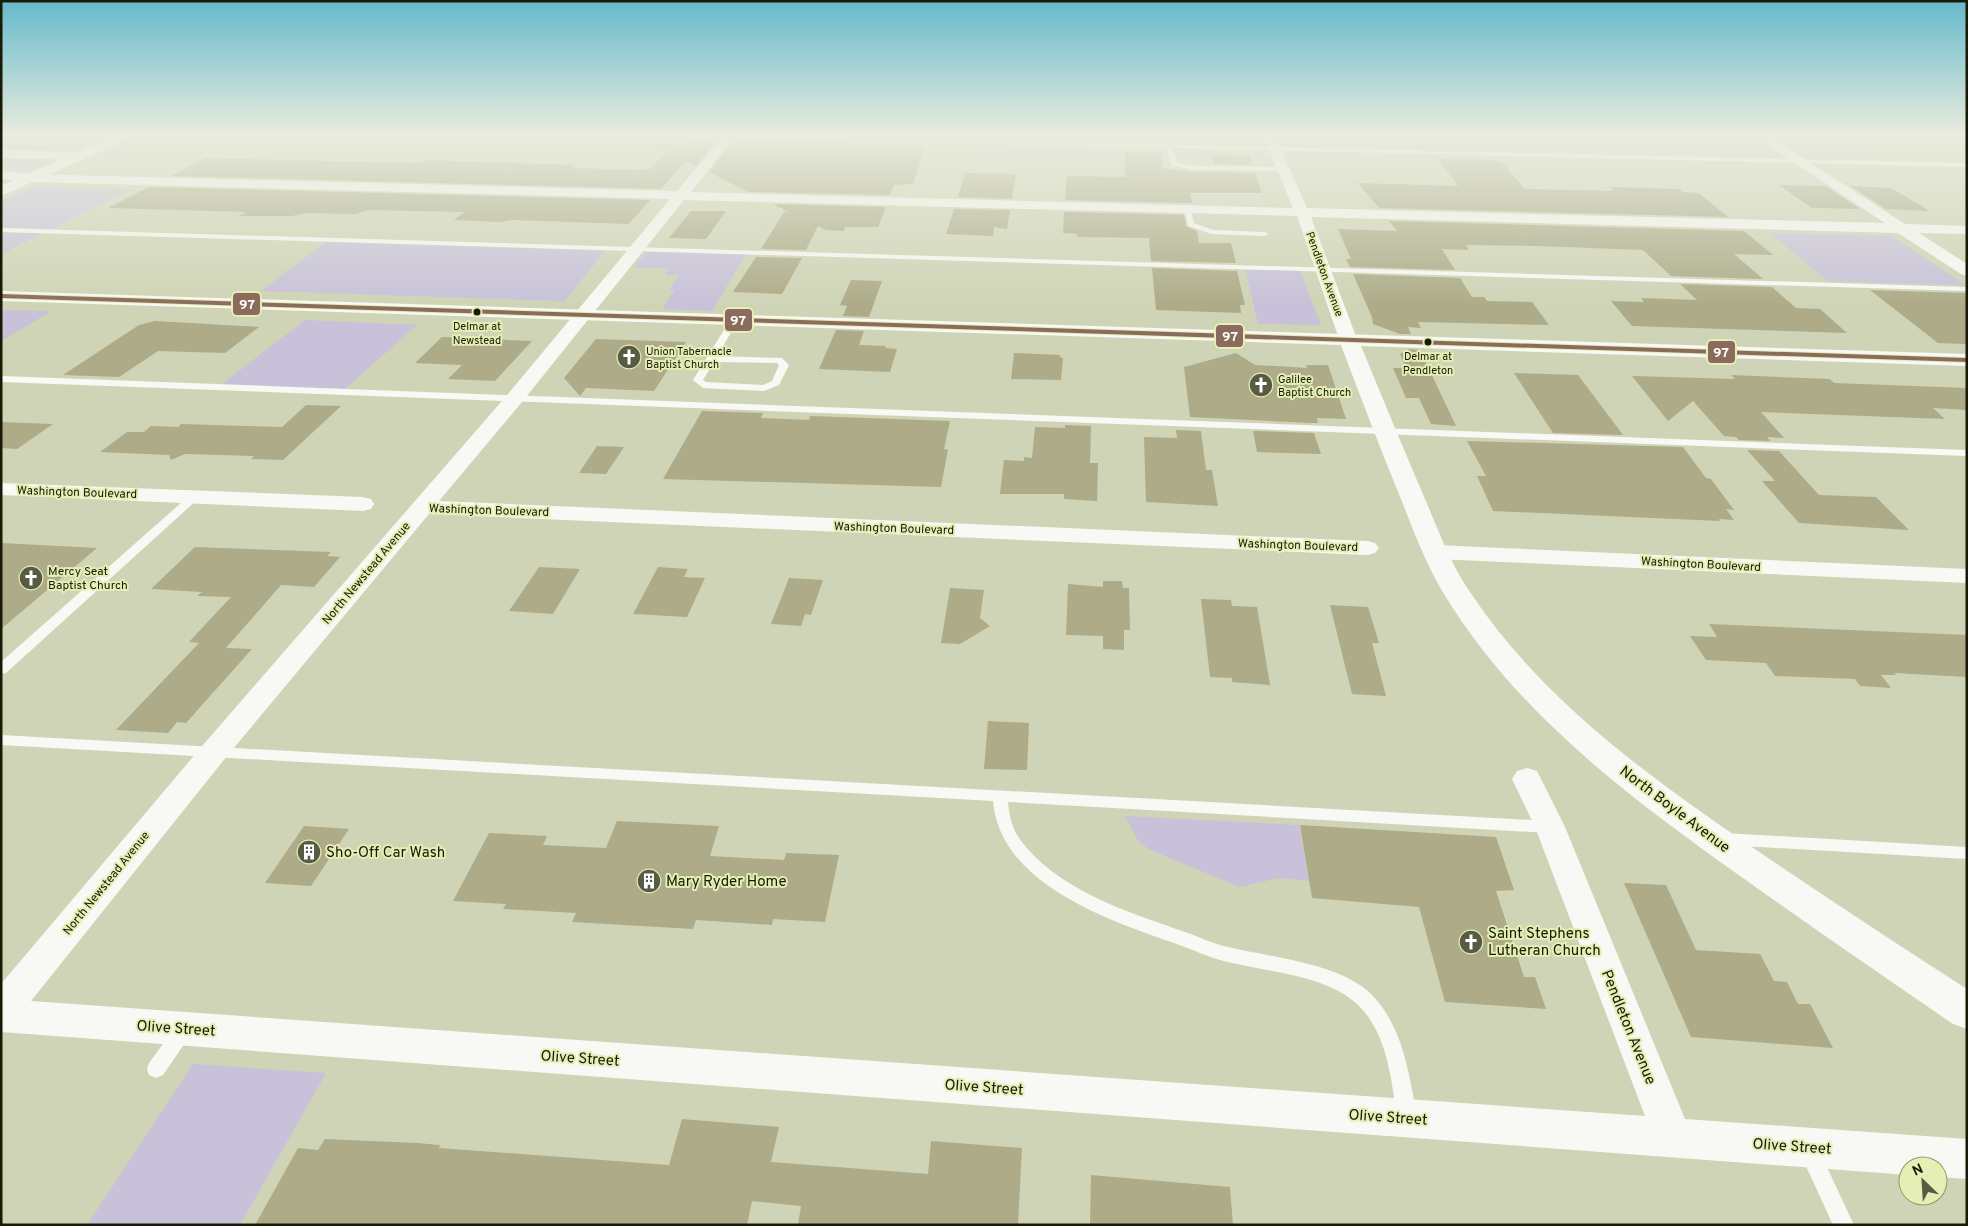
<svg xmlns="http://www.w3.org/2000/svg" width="1968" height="1226" font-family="Overpass,sans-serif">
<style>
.green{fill:#c8c1d9}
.building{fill:#adab88}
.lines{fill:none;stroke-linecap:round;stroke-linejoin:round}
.lane{fill:#f8f9f4;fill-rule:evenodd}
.street{fill:#f8f9f4;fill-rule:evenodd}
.secondary{fill:#f8f9f4;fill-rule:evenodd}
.bus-1-casing{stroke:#e4eeb5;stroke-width:6}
.bus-1{stroke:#8b6b5b;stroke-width:4}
.bus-dot{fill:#171a05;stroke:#e4eeb5;stroke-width:2}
.labels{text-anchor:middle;stroke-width:4;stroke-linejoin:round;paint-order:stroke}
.far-street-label{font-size:11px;fill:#171a05;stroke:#e4eeb5}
.bus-label{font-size:11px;fill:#171a05;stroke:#e4eeb5}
.far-poi-label{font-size:11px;fill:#171a05;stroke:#e4eeb5;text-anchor:start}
.street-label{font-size:12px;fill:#171a05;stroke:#e4eeb5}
.poi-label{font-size:12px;fill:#171a05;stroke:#e4eeb5;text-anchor:start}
.near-street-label{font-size:15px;fill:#171a05;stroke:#e4eeb5}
.near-poi-label{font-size:15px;fill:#171a05;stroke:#e4eeb5;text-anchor:start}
.line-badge{stroke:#e4eeb5;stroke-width:2}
.badge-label{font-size:14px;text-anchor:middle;font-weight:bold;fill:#fff}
</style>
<rect width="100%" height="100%" fill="#cfd4b6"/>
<path class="green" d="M16,135H110L74,151L1,149V141Z
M1768,135H1822L1865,159L1803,158Z
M1,157L56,158L27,171L1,168Z
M38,187L133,189L52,229L1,227V201L31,188Z
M1,232L43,233L1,254Z
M1770,233L1892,236L1965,285L1828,281Z
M326,242L605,251L564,301L261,291Z
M647,251L746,254L712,311L662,309L675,290H669L679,275H665L668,269L634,267Z
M1245,268L1300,270L1321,325L1258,324Z
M1,310L52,311L1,341Z
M305,320L417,325L345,389L222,384Z
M1125,816L1299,825L1309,881L1279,878L1240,887L1148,849L1137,839Z
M193,1064L326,1073L240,1225H87Z"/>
<path class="building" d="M651,144L713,145L696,166L686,161L661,189L171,176L205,158L414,163L425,160L576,165L573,168L639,170L651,168L666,151Z
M742,144L818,146L925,148L913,184L894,185L890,195L748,192L709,172L730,145H741Z
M1125,152L1161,153L1162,168L1196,172L1255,173L1262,193H1190L1192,203L1065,200L1067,176L1125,177Z
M1211,154L1249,155L1252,165L1214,164Z
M1438,159L1501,161L1525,189L1614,191L1610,187L1679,189L1683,192L1699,193L1728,217L1379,208L1358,183L1458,186Z
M965,173L1016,174L1012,199L958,197Z
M1779,185L1826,186L1860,209L1812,208Z
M1850,186L1891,188L1930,211L1886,209Z
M149,187L650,200L629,224L512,220L501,222L454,220L464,212L368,210L356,214L306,213L292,216H239L246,212L108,208Z
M773,204L886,207L878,227H845L844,231L826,230L818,226L806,250L761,249L784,212L790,213Z
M954,209L1010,210L1007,229L994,227L993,236L946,234Z
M691,211H726L706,239L669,238Z
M1064,212L1184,215L1186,226L1197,231L1199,243H1231L1236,263L1151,261L1149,238L1077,237V234L1063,233Z
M1389,221L1744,231L1773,255L1734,254L1763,279L1671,276L1643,250L1537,246L1466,245L1469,250L1442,249L1455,270L1350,267L1346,259H1351L1338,229L1397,231Z
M756,257L802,258L782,294L733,292Z
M1152,268L1237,271L1245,305H1240L1241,313L1156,310Z
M1353,274L1460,278L1472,297H1484L1487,301L1532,302L1549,325L1418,322L1421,328L1408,327L1411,334H1400L1373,324L1372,317Z
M851,280L882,281L869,317L843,316L847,306L840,305Z
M1680,284L1772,287L1796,308L1820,309L1847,333L1632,326L1611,301L1644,302L1641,298L1697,300Z
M1870,290L1967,293V344L1938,343Z
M155,321L259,327L225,353L158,351L119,377L63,375L139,325Z
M836,330L864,331L859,345L886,346L885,348L897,349L890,372L819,369Z
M442,337L532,341L495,381L448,379L462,365L415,363Z
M596,339L686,342L654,391L586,388L580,396L564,378Z
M1409,349L1420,350L1456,426L1431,424L1419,398H1406L1393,368H1406L1400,354Z
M1014,353L1060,355V357L1063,358L1061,380L1011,379Z
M1236,353L1255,365L1307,368L1306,365H1328L1346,419L1317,418L1318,423H1311L1190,417L1184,367Z
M1514,373L1578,375L1623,435L1553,433Z
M1731,375L1830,379L1834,383L1967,388V410L1933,408L1945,419L1761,412L1784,438L1767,437L1770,441L1739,440L1736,437L1724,436L1693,401L1668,421L1632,376L1735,379Z
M306,405L341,406L283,460L251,459L254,456L185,454L171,460L169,455L100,452L127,432H144L151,426L178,427L181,424L282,427Z
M702,411L763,413L761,418L809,420L810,416L950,421L944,449L948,450L941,487L663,479Z
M1,422L53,424L17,449L1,448Z
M1065,425L1091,426L1090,463H1098L1097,501L1064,499V494H1000L1004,460L1024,461V457L1032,458L1035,427L1065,428Z
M1176,430L1201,431L1206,470H1212L1218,506L1146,502L1144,437L1177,438Z
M1253,431L1314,433L1321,454L1257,452Z
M1467,441L1683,447L1706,478L1711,479L1734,510L1726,509L1734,520L1719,519L1720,521L1493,511L1477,476H1486Z
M597,446L624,447L606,474L579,473Z
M1747,450L1779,451L1819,495L1876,497L1909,530L1799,523L1762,481H1775Z
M1,543L97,548L1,629Z
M195,547L331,552L327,556L340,557L314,587L281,585L226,648L252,649L186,723L177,722L168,733L116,730L199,643L189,642L231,597L197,596L202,592L151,589Z
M539,567L580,569L553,614L509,611Z
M658,567L688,569L684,577L705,578L687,617L633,614Z
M789,578L823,580L811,615L805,614L801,626L771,624Z
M1103,581H1122L1123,588H1129L1130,630H1124V650L1103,649V636L1066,635L1068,584L1103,587Z
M950,588L984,590L980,618L990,626L960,644L941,643Z
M1201,599L1231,600L1232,606L1257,607L1270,685L1232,682V678L1210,677Z
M1330,605L1368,607L1379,643H1372L1386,696L1352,694Z
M1709,624L1967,635V677L1894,673L1896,675H1881L1891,688L1860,686L1855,679L1775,676L1766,663L1706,660L1690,636L1717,637Z
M988,721L1029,723L1027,770L984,769Z
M617,821L719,826L710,856L784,860L786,853L839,855L825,922L773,919L772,925L696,920L693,929L572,922L576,913L503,909L506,904L453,901L489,833L547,836L543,845L606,848Z
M1300,825L1496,837L1514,890L1496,891L1524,977H1535L1546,1009L1445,1002L1419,907L1312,898Z
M304,826L349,829L311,886L265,883Z
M1624,883L1666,885L1696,950L1760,954L1774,981L1787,982L1798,1004H1810L1833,1048L1691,1037Z
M682,1119L779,1127L771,1162L928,1174L931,1141L1022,1148L1018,1225H798L801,1206L752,1201L747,1225H255L298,1148L318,1150L325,1139L417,1143L440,1145L439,1148L669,1165Z
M1091,1175L1230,1187L1233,1225H1090Z"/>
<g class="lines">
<path class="lane" d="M667,135H742L1967,163V167L1172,148L1177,163L1196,166L1284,167L1287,169L1284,171L1196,170L1172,166L1166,148L670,137Z
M1187,206L1190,208L1194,223L1213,230L1265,232L1269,234L1265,236L1212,234L1188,226L1184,208Z
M1,228L1967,287V291L1,232Z
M732,317L739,319L717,356L782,358L789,365L779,385L764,391L703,388L693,380ZM714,362L777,363L779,365L772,381L763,385L706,382L703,380Z
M1,376L1967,450V456L1,382Z
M194,494L199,497L198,499L6,673L1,674V662L190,495Z
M1,735L1550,821L1555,823L1558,827L1555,831L1550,833L1008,802C1009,815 1012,828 1019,838C1056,890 1128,912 1185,932C1200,937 1213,944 1228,947C1269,957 1340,963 1371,994C1403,1026 1409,1074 1417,1116L1414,1123L1407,1126L1400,1123L1397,1116C1391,1078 1387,1032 1357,1004C1326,975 1268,972 1228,962C1209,958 1192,949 1174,943C1108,920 1000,884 993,801L1,745Z
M1725,833L1967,847V859L1725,845L1719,843L1717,839L1719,835Z
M183,1022L189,1025L192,1031L189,1037L163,1075L156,1078L149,1075L147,1069L149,1063L177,1025Z
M1810,1143L1817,1146L1854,1225H1833L1800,1153L1803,1146Z"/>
<path class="street" d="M724,135H736L691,192L1293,208L1263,135H1275L1307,208L1885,223L1753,135H1767L1905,224L1967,226V234L1919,233L1967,264V276L1961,274L1898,233L1311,217L1357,339L1354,343L1348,344L1342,343L1339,339L1297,216L684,200L522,402L439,501L1367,541L1375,543L1379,548L1375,553L1367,555L429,514L223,761L31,1001L1645,1116L1535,827L1512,779L1517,771L1527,768L1537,771L1565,827L1685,1119L1967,1139V1179L1938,1177V1166H1908V1175L1,1032V984L203,745L508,394L670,199L31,182L1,179V171L31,174L677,191Z
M1,150L80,152L86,156L80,160L1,158Z
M1,483L363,497L371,499L374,504L371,509L363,511L1,495Z
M1435,545L1967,569V583L1435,559L1427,557L1423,552L1427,547Z"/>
<path class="secondary" d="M115,135H133L131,138L1,196V186Z
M1,291L1967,354V366L1361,346C1383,399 1405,453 1428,506C1440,535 1452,566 1470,592C1541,699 1645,774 1749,845C1821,894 1894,942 1967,989V1029L1953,1024C1883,976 1813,928 1743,878C1630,798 1517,714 1444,594C1427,566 1415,535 1403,504C1381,451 1361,398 1341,345L1,301Z"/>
<g class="bus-1-casing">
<path id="bus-1" d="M1,296L1967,360"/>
</g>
<use href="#bus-1" class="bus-1"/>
</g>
<linearGradient id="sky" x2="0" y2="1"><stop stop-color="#65b9cc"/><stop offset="0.44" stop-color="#e9ecde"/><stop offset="1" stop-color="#e9ecde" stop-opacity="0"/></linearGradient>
<rect width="1968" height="306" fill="url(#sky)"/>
<defs>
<g id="church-disc" transform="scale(1.25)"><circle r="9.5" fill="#575b43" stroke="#e4eeb5"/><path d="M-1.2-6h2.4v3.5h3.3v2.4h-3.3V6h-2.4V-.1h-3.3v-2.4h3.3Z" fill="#fff"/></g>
<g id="building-disc" transform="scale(1.25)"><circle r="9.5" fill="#575b43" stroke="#e4eeb5"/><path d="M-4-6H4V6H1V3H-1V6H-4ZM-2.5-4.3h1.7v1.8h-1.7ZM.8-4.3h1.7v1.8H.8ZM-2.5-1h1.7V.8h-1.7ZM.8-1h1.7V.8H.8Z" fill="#fff"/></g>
</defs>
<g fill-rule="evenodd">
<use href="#church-disc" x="629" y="357"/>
<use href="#church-disc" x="1261" y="385"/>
<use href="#church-disc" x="31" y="578"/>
<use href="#building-disc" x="309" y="852"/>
<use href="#building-disc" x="649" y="881"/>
<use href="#church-disc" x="1471" y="942"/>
</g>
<g class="bus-dot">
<circle cx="477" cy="312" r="4.5"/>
<circle cx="1428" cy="342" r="4.5"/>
</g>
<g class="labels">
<g class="far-street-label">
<text transform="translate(1325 274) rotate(70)" y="4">Pendleton Avenue</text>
</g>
<g class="bus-label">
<text x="477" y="330">Delmar at<tspan x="477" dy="14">Newstead</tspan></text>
<text x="1428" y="360">Delmar at<tspan x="1428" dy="14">Pendleton</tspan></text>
</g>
<g class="far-poi-label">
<text x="646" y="355">Union Tabernacle<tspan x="646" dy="13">Baptist Church</tspan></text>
<text x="1278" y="383">Galilee<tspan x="1278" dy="13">Baptist Church</tspan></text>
</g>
<g class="street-label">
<text transform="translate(77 492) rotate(2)" y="4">Washington Boulevard</text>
<text transform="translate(489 510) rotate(2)" y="4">Washington Boulevard</text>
<text transform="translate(894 528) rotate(2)" y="4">Washington Boulevard</text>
<text transform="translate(1298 545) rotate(2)" y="4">Washington Boulevard</text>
<text transform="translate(1701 564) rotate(3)" y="4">Washington Boulevard</text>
<text transform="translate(366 573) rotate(-50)" y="4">North Newstead Avenue</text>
<text transform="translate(106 883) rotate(-51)" y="4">North Newstead Avenue</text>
</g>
<g class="poi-label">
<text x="48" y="575">Mercy Seat<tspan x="48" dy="14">Baptist Church</tspan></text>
</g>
<g class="near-street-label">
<text transform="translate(1675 809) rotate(37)" y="5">North Boyle Avenue</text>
<text transform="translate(1629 1027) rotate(68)" y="5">Pendleton Avenue</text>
<text transform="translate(176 1028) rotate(4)" y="5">Olive Street</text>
<text transform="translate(580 1058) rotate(4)" y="5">Olive Street</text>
<text transform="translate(984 1087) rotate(4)" y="5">Olive Street</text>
<text transform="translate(1388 1117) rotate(4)" y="5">Olive Street</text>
<text transform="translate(1792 1146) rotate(4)" y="5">Olive Street</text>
</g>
<g class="near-poi-label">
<text x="326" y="857">Sho-Off Car Wash</text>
<text x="666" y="886">Mary Ryder Home</text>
<text x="1488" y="938">Saint Stephens<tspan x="1488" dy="17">Lutheran Church</tspan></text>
</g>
</g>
<g class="line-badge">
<rect x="232" y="292" width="29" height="24" rx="5" fill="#8b6b5b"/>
<rect x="724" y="308" width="29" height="24" rx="5" fill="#8b6b5b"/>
<rect x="1215" y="324" width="29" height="24" rx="5" fill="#8b6b5b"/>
<rect x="1707" y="340" width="29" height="24" rx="5" fill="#8b6b5b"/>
</g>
<g class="badge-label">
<text x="247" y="309">97</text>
<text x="738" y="325">97</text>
<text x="1230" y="341">97</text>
<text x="1721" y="357">97</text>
</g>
<rect width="1968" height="1226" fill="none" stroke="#171a05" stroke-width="5"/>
<g transform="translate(1923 1181) rotate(335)"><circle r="24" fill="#e4eeb5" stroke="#92996f"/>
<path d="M0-4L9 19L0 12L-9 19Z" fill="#575b43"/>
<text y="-8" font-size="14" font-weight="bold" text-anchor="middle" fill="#171a05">N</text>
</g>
</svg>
